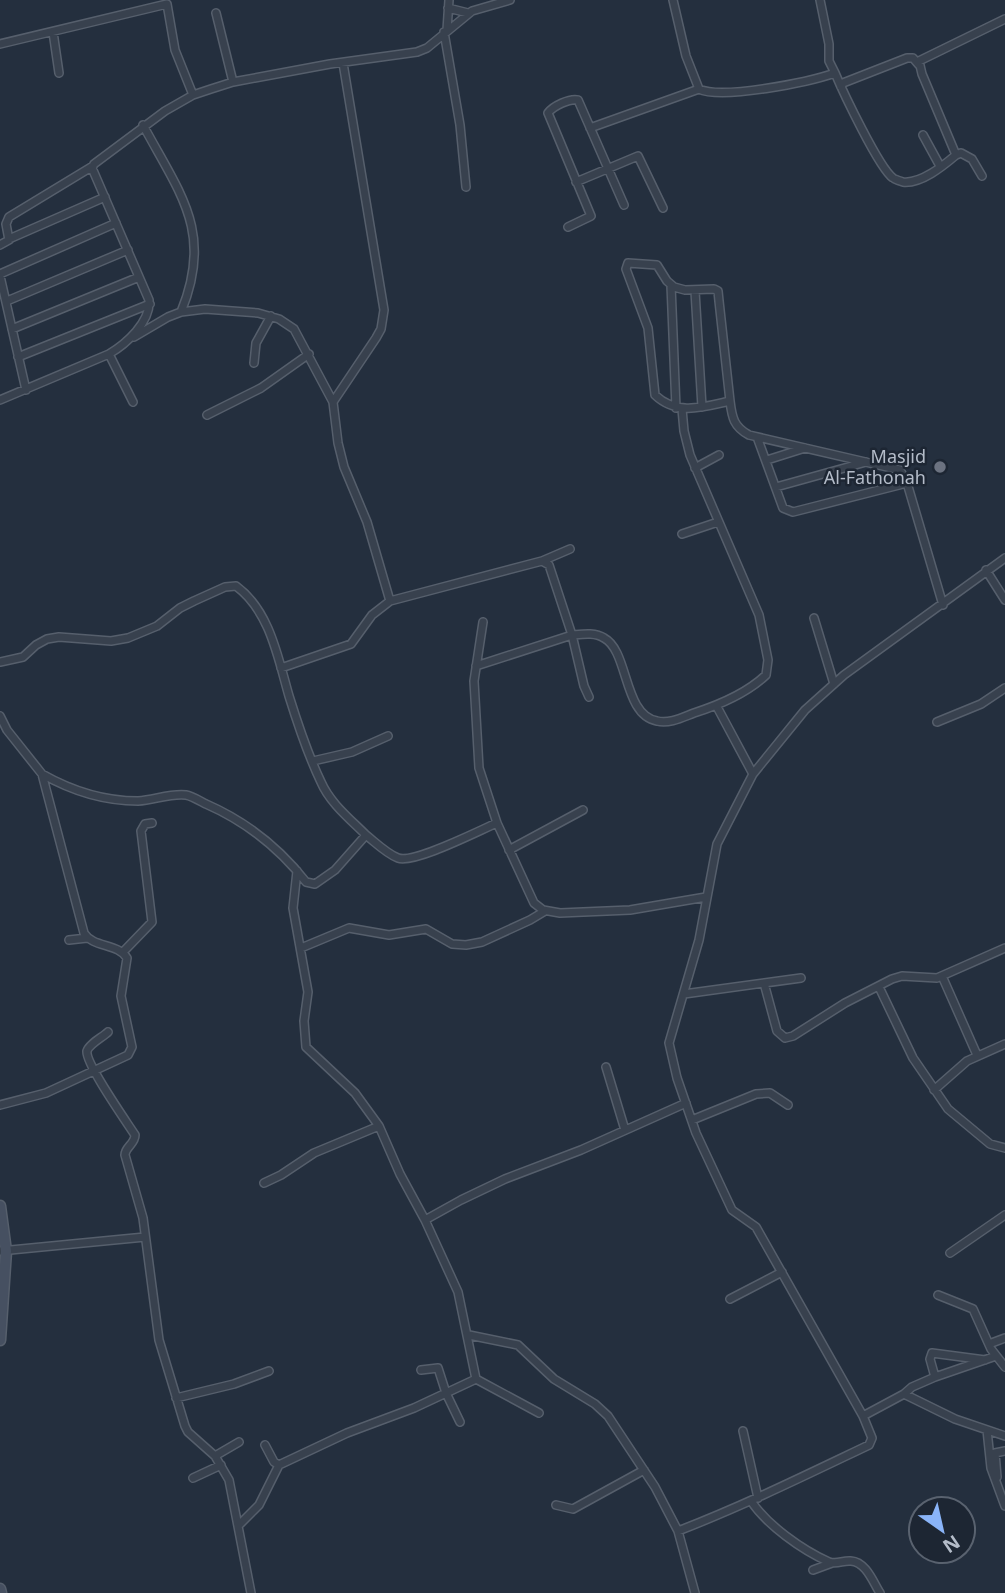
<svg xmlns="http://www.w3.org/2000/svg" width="1005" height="1593" font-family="'Noto Sans',sans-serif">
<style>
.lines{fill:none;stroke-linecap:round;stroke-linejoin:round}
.street-casing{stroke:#565f6c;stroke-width:10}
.secondary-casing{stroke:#565f6c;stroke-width:13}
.street{stroke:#38414e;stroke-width:7}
.secondary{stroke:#465061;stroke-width:10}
.worship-dot{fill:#6b7280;stroke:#1d2633;stroke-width:2.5}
.labels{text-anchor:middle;stroke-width:5;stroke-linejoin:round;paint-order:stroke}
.poi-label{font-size:18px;fill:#b4bcc9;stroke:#1d2633;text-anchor:end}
</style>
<rect width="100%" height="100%" fill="#242f3e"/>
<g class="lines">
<g class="street-casing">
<path id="street" d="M673,0L686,56L699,89C722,100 809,82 835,73L829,61V44L820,0
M448,8L468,13
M216,13L233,82
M447,30L449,0
M53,32L59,73
M444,32L460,125L466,187
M0,44L167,4L175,50L193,95
M835,73C843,92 879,168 893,178C893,179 903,182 903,182C921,184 943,166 956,155L922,74L919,61L1005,19
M841,87L843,83L907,58H913L919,65
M143,125C180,194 214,232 181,312
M590,128L699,89
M923,135L940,166
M956,155L961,153L972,159L982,176
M576,182L638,156L663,208
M568,227L591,216L548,113C553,106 570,98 578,100L624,205
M9,239L105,197
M0,245L9,240L6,224L9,217L93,166
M0,274L116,223
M0,276L26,390
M671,285L676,408
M695,291L702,407
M7,301L128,250
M12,329L139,277
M134,337L168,317L181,312L205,309L258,313L279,319L294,329L333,402L338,443L344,467L367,522L390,601
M109,354L133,402
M18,357L150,304
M254,363L256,343L271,316
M0,400L109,354C126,344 151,322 149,300L92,168L94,164L165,111L193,95L211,89L233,82L330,64L417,52L427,48L472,11L510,0
M730,401C703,407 677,416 655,395L648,328L626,269L628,263L657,265L667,281L674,287L685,290L714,289L718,291L719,301L730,401C732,418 734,427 749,435L900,470L907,483L943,605
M333,402L376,338L381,329L384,310L343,63
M207,415L261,388L309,354
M757,437L783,508L793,512L907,483
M767,460L805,448
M695,468L719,455
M776,487L866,462
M682,534L718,522
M542,561L570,549
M986,570L1005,600
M814,618L834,684
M483,622L474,681L479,768L497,823L534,903L543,910L560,913L630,910L706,897
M0,662L23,657L36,645L47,639L59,637L111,641L128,638L157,626L180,608L194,601L225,587L236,586C270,611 278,658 289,696C298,725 308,755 321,782C330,803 350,819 366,835
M476,666L572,635C583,634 595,632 604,638C629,651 623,715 657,721C670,724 683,717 694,713C719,705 747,693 766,675L768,660L759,615L690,455L684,431L682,409
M281,668L351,644L372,615L390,601L542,561L549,565L572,635L584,686L589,697
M716,705L753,774
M0,716L7,730L42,774L84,933C93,948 118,943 127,958L121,996L132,1047L128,1055L46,1093L0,1105
M937,722L981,704L1005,688
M313,761L352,752L388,736
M42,774C72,791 103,801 138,801C154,800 171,793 186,795C192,796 200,801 206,804C245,821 280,849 306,882L315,884L335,870L366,835C376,843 387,854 398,858C414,864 478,831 497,823
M509,850L583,810
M297,871L293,908L308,992L304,1021L306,1047L355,1093L379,1126
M69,940L87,938
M301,948L349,928L389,935L426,929L452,944L466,945L482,942L530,920L545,911
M123,952L152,922L141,831L145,824L152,823
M942,976L977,1055
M764,983L777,1031L785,1038L793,1036L845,1003L892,979L902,976L937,978L1005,948
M879,987L913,1058L948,1109L990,1144L1005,1148
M684,994L801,978
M108,1032C103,1037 89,1044 87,1051C85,1063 126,1121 135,1135C135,1144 125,1147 125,1155L143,1218L159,1340L185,1426L188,1432L215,1456L229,1480L251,1593
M606,1067L625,1130
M934,1090L967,1061L1005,1044
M692,1120L756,1094L770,1093L788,1105
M264,1183L281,1175L314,1153L379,1126L400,1174L425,1220
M0,1251L145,1237
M950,1253L1005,1215
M938,1295L973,1309L991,1349L1005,1367
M730,1299L782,1272
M469,1335L518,1345L554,1379L595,1404L608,1416L655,1487L678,1531
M989,1344L1005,1338
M421,1370L438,1368L446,1393L460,1422
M935,1377L996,1356
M476,1379L539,1413
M904,1394L912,1387L935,1377L930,1359L932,1353L985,1360
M176,1398L234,1384L269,1371
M863,1416L904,1394L955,1419L1005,1436
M987,1430L991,1468L1005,1506
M743,1431L758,1498
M265,1445L274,1462L279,1465L347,1433L414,1408L476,1379L458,1292L425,1220L461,1200L505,1179L581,1150L686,1103
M215,1456L239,1442
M997,1477L995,1453L1005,1451
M193,1478L221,1465
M751,1501C767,1525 802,1550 829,1562C837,1565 843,1560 851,1561C866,1562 873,1582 880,1593
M556,1505L573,1509L644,1470
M239,1525L259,1505L279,1465
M813,1570L832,1563
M695,1593L678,1531C743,1506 806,1475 869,1445L872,1438L863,1416L756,1227L732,1210L696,1133L677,1078L669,1043L699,940L717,844L753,774L805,710L844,675L1005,558"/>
</g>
<g class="secondary-casing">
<path id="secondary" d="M0,1206L6,1251L0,1340
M0,1589L1,1593"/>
</g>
<use href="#street" class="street"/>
<use href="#secondary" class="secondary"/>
</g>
<circle class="worship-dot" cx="940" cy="467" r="7"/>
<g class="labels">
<g class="poi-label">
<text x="926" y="463">Masjid<tspan x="926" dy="21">Al-Fathonah</tspan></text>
</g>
</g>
<g transform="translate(942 1530) rotate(146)"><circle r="33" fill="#1d2633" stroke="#59626f" stroke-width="2"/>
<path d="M0-5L12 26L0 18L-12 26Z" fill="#8ab4f8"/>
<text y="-10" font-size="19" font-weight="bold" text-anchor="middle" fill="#b4bcc9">N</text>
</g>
</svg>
